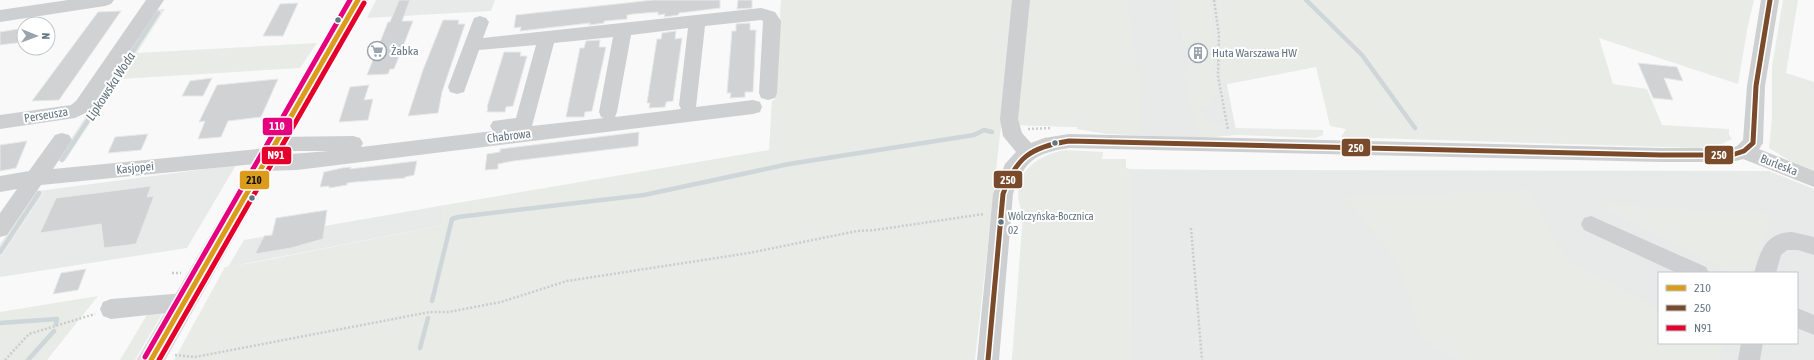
<svg xmlns="http://www.w3.org/2000/svg" width="1814" height="360" font-family="'Asap Condensed',sans-serif">
<style>
.built{fill:#e8e9e9;fill-rule:evenodd}
.green{fill:#e8ebe6}
.lines{fill:none;stroke-linecap:round;stroke-linejoin:round}
.stream{stroke:#ced6d9;stroke-width:4.5}
.building{fill:#d0d2d3;stroke:#e8e8e8}
.major-casing{stroke:#d5d6d7;stroke-width:2}
.path{stroke:#cbcccd;stroke-width:2.5;stroke-dasharray:2 2;stroke-linecap:butt}
.minor{fill:#cecfd0;fill-rule:evenodd}
.major{fill:#e1e2e2;fill-rule:evenodd}
.bus-1-casing{stroke:#fff;stroke-width:8}
.bus-2-casing{stroke:#fff;stroke-width:8}
.bus-3-casing{stroke:#fff;stroke-width:8}
.bus-4-casing{stroke:#fff;stroke-width:8}
.bus-1{stroke:#da9c1a;stroke-width:5}
.bus-2{stroke:#7a4b2a;stroke-width:5}
.bus-3{stroke:#e4002b;stroke-width:5}
.bus-4{stroke:#e5007d;stroke-width:5}
.bus-dot{fill:#657683;stroke:#fff;stroke-width:1.5}
.labels{text-anchor:middle;stroke-width:4;stroke-linejoin:round;paint-order:stroke}
.bus-label{font-size:11px;fill:#657683;stroke:#fff;text-anchor:start}
.poi-label{font-size:12px;fill:#657683;stroke:#fff;text-anchor:start}
.street-label{font-size:12px;fill:#657683;stroke:#fff}
.water-label{font-size:13px;font-style:italic;fill:#60757c;stroke:#fff}
.line-badge{stroke:#fff;stroke-width:1.5}
.badge-label{font-size:11px;text-anchor:middle;font-weight:bold;fill:#fff}
.pale-badge-label{font-size:11px;text-anchor:middle;font-weight:bold;fill:#111}
</style>
<rect width="100%" height="100%" fill="#f9f9f9"/>
<path class="built" d="M376,0H495L491,11L367,18Z
M999,0H1239L1227,85L1237,135L1202,138L1109,134L1077,129V127L1016,125L1001,127H982Z
M236,165L187,248L0,277V258L46,190Z
M1130,169L1218,170L1769,171L1814,189V360H1131ZM1659,273H1797V343H1659Z
M445,205L443,225L228,267L244,240Z"/>
<path class="green" d="M781,0H1016L1000,135L975,360H174L225,267L257,262L443,225L445,205L769,150L772,100H775Z
M1027,0H1127L1142,94L1141,134H1109L1077,129V127L1016,125Z
M1180,0H1211L1216,91L1215,95L1200,111L1208,123L1224,127L1223,134L1214,137L1202,138C1196,120 1174,74 1192,60L1205,61L1204,47L1186,46L1182,44Z
M1217,0H1754L1748,25L1738,84L1599,38L1613,84L1647,89L1662,125L1729,129V135L1732,139L1720,145L1698,148L1341,137L1346,129L1330,126L1316,67L1223,85Z
M1783,0H1798L1786,73L1814,82V171H1806L1769,148L1772,117V67Z
M158,9H165L137,53L317,43L300,68L119,79L65,161H56Z
M1235,128L1323,130V135L1316,138L1237,135Z
M1065,150L1103,152L1102,159H1126V168L1130,169L1131,360H1012L1023,214C1007,179 1032,156 1065,150Z
M46,190L0,258V244L37,191Z
M1529,190L1567,261L1659,309V343H1723L1720,360H1460L1421,339L1399,264L1345,197Z
M1598,204L1772,214L1751,273H1732Z
M98,296L47,360H0V312Z
M166,307L135,360H120L151,308Z"/>
<g class="lines">
<path class="stream" d="M1306,0L1362,55L1415,128
M62,160L158,13
M0,252L39,193
M432,301L452,219L458,217L644,195L789,164L974,135L984,130L992,132
M0,323L57,319L56,324
M420,348L428,318
M28,360L54,331"/>
</g>
<path class="building" d="M399,0H410L402,21H413L394,69H390L388,74L367,75L388,22H390Z
M653,0H720V8L679,13L678,15L664,17L665,14L658,15V12L633,14L627,15V19L604,21V23L589,25L590,23L520,31L521,27L514,28L516,15Z
M738,0H752V8L737,9Z
M298,3L283,36H263L280,4Z
M121,11L59,100L32,101L98,12Z
M443,20H459L458,24H465L442,92L438,113L408,116L423,70Z
M750,23V30H756L753,92H745V97L730,98L731,93H727L732,31H736V24Z
M24,28V42L0,45V32Z
M676,31L675,39L682,38L673,101L666,102L665,107L649,108L650,103H647L657,39H661L662,33Z
M600,40L599,47H606L592,111L585,112L584,117H566L580,48H584L586,41Z
M1191,45L1204,47L1205,61L1192,60Z
M504,52H521L520,56H527L513,106L506,107L505,112H487L488,107H487Z
M1638,63L1677,67L1683,81L1664,78L1673,100L1653,98Z
M212,78L203,96H182L190,81Z
M278,79L261,117L228,121L221,137L198,139L205,121L199,122L217,85Z
M369,85L364,100L373,99L368,120L339,122L350,87Z
M639,132L638,146L513,161L498,164V169L485,170L487,154L500,152V149Z
M148,134L141,150L108,153L115,137Z
M27,141L16,168L0,171V145Z
M417,161L414,175L405,177V178L355,182L347,183V185L329,188V186L320,187L324,172L342,168L351,167L350,169Z
M151,186L147,197L154,196L136,244L104,248L101,224L40,233L56,198Z
M327,210L323,239L291,248L255,254L264,236L272,235L276,218Z
M86,269L78,290L53,294L61,273Z"/>
<g class="lines">
<g class="major-casing">
<path id="major" d="M349,0H367L164,360H138Z"/>
</g>
<path class="path" d="M1214,0L1219,35L1218,76L1228,130
M1028,129L1051,128
M1191,228L1202,360
M172,273H181
M175,355L195,357L430,312H448L501,302L567,281L749,253L857,231L875,230L984,214
M5,360L29,334L95,314"/>
<path class="minor" d="M68,0H114L111,4L105,6L0,22V10Z
M146,0H164L90,111L75,118L0,129V115L71,105L76,101Z
M1012,0H1030L1018,119L1022,133L1031,143L1044,138L1069,134L1661,148H1732L1737,146L1743,140L1747,86L1761,0H1779L1765,86L1763,143L1759,149L1814,171V187L1743,159L1732,162H1661L1069,148C1035,153 1024,161 1013,194L999,360H977L993,194L1005,164L1016,152L1003,136L1000,119Z
M761,8L775,12L781,21L777,93L775,98L768,100L761,98L759,93L763,21L761,20L705,26L696,107L753,100L760,102L762,107L760,112L753,114L297,170L264,171L257,168L255,164L41,185L7,235L0,237V213L17,189L0,192V176L29,171L55,135L62,133L69,135L72,140L53,169L268,148L266,144L269,139L276,137L353,136L360,138L363,143L361,147L493,131L490,126L493,121L516,118L536,45L479,50L464,92L457,94L450,92L448,87L474,18L480,16L486,18L489,22L483,38ZM688,28L679,105L681,109L615,117L617,112L631,35ZM613,37L599,112L601,117L604,118L532,126L554,43ZM277,151H329L279,155Z
M1591,216L1706,267L1709,273H1677L1584,230L1581,224L1584,218Z
M1792,232L1814,237V255L1798,250H1787L1781,255L1776,273H1754C1761,250 1765,233 1792,232Z
M185,293L193,295L196,302L193,309L185,311L111,319L103,316L100,309L103,302L111,299Z
M1797,308L1814,315V335L1797,328Z
M1741,343H1763L1760,360H1738Z"/>
<use href="#major" class="major"/>
<g class="bus-1-casing">
<path id="bus-1" d="M151,360L358,0"/>
</g>
<g class="bus-2-casing">
<path id="bus-2" d="M988,360L1003,194C1016,157 1031,147 1069,141L1661,155H1732L1744,151L1753,143L1756,86L1770,0"/>
</g>
<g class="bus-3-casing">
<path id="bus-3" d="M159,360L364,3"/>
</g>
<g class="bus-4-casing">
<path id="bus-4" d="M145,357L350,0"/>
</g>
<use href="#bus-1" class="bus-1"/>
<use href="#bus-2" class="bus-2"/>
<use href="#bus-3" class="bus-3"/>
<use href="#bus-4" class="bus-4"/>
</g>
<defs>
<g id="supermarket-ring" transform="scale(1)"><circle r="9.5" fill="#fff" stroke="#99a4ac" stroke-width="1.5"/><path d="M-6-5.5h2.5l.6 2H6L4.5 2H-2.5L-4.4-4H-6ZM-1.5 3.2a1.3 1.3 0 1 0 .1 0ZM3 3.2a1.3 1.3 0 1 0 .1 0Z" fill="#99a4ac"/></g>
<g id="building-ring" transform="scale(1)"><circle r="9.5" fill="#fff" stroke="#99a4ac" stroke-width="1.5"/><path d="M-4-6H4V6H1V3H-1V6H-4ZM-2.5-4.3h1.7v1.8h-1.7ZM.8-4.3h1.7v1.8H.8ZM-2.5-1h1.7V.8h-1.7ZM.8-1h1.7V.8H.8Z" fill="#99a4ac"/></g>
</defs>
<g fill-rule="evenodd">
<use href="#supermarket-ring" x="377" y="51"/>
<use href="#building-ring" x="1198" y="53"/>
</g>
<g class="bus-dot">
<circle cx="338" cy="20" r="3.5"/>
<circle cx="1055" cy="143" r="3.5"/>
<circle cx="252" cy="198" r="3.5"/>
<circle cx="1001" cy="222" r="3.5"/>
</g>
<g class="labels">
<g class="bus-label">
<text x="1008" y="220">Wólczyńska-Bocznica<tspan x="1008" dy="14">02</tspan></text>
</g>
<g class="poi-label">
<text x="391" y="55">Żabka</text>
<text x="1212" y="57">Huta Warszawa HW</text>
</g>
<g class="street-label">
<text transform="translate(46 115) rotate(-9)" y="4">Perseusza</text>
<text transform="translate(509 136) rotate(-7)" y="4">Chabrowa</text>
<text transform="translate(1779 165) rotate(21)" y="4">Burleska</text>
<text transform="translate(135 168) rotate(-6)" y="4">Kasjopei</text>
</g>
<g class="water-label">
<text transform="translate(110 86) rotate(-57)" y="5">Lipkowska Woda</text>
</g>
</g>
<g class="line-badge">
<rect x="262" y="117" width="31" height="19" rx="4" fill="#e5007d"/>
<rect x="1341" y="138" width="30" height="19" rx="4" fill="#7a4b2a"/>
<rect x="1704" y="145" width="30" height="20" rx="4" fill="#7a4b2a"/>
<rect x="261" y="146" width="31" height="19" rx="4" fill="#e4002b"/>
<rect x="993" y="170" width="30" height="19" rx="4" fill="#7a4b2a"/>
<rect x="239" y="170" width="31" height="20" rx="4" fill="#da9c1a"/>
</g>
<g class="badge-label">
<text x="277" y="130">110</text>
<text x="1356" y="152">250</text>
<text x="1719" y="159">250</text>
<text x="276" y="159">N91</text>
<text x="1008" y="184">250</text>
</g>
<g class="pale-badge-label">
<text x="254" y="184">210</text>
</g>
<rect x="1658" y="272" width="140" height="72" fill="#ffffff" stroke="#c1c8cd"/>
<rect x="1666" y="285" width="20" height="6" fill="#da9c1a" stroke="#c1c8cd"/>
<text x="1694" y="292" font-size="12" fill="#657683">210</text>
<rect x="1666" y="305" width="20" height="6" fill="#7a4b2a" stroke="#c1c8cd"/>
<text x="1694" y="312" font-size="12" fill="#657683">250</text>
<rect x="1666" y="325" width="20" height="6" fill="#e4002b" stroke="#c1c8cd"/>
<text x="1694" y="332" font-size="12" fill="#657683">N91</text>
<g transform="translate(36 36) rotate(91)"><circle r="19" fill="#ffffff" stroke="#c1c8cd"/>
<path d="M0-3L7 15L0 10L-7 15Z" fill="#99a4ac"/>
<text y="-6" font-size="11" font-weight="bold" text-anchor="middle" fill="#657683">N</text>
</g>
</svg>
